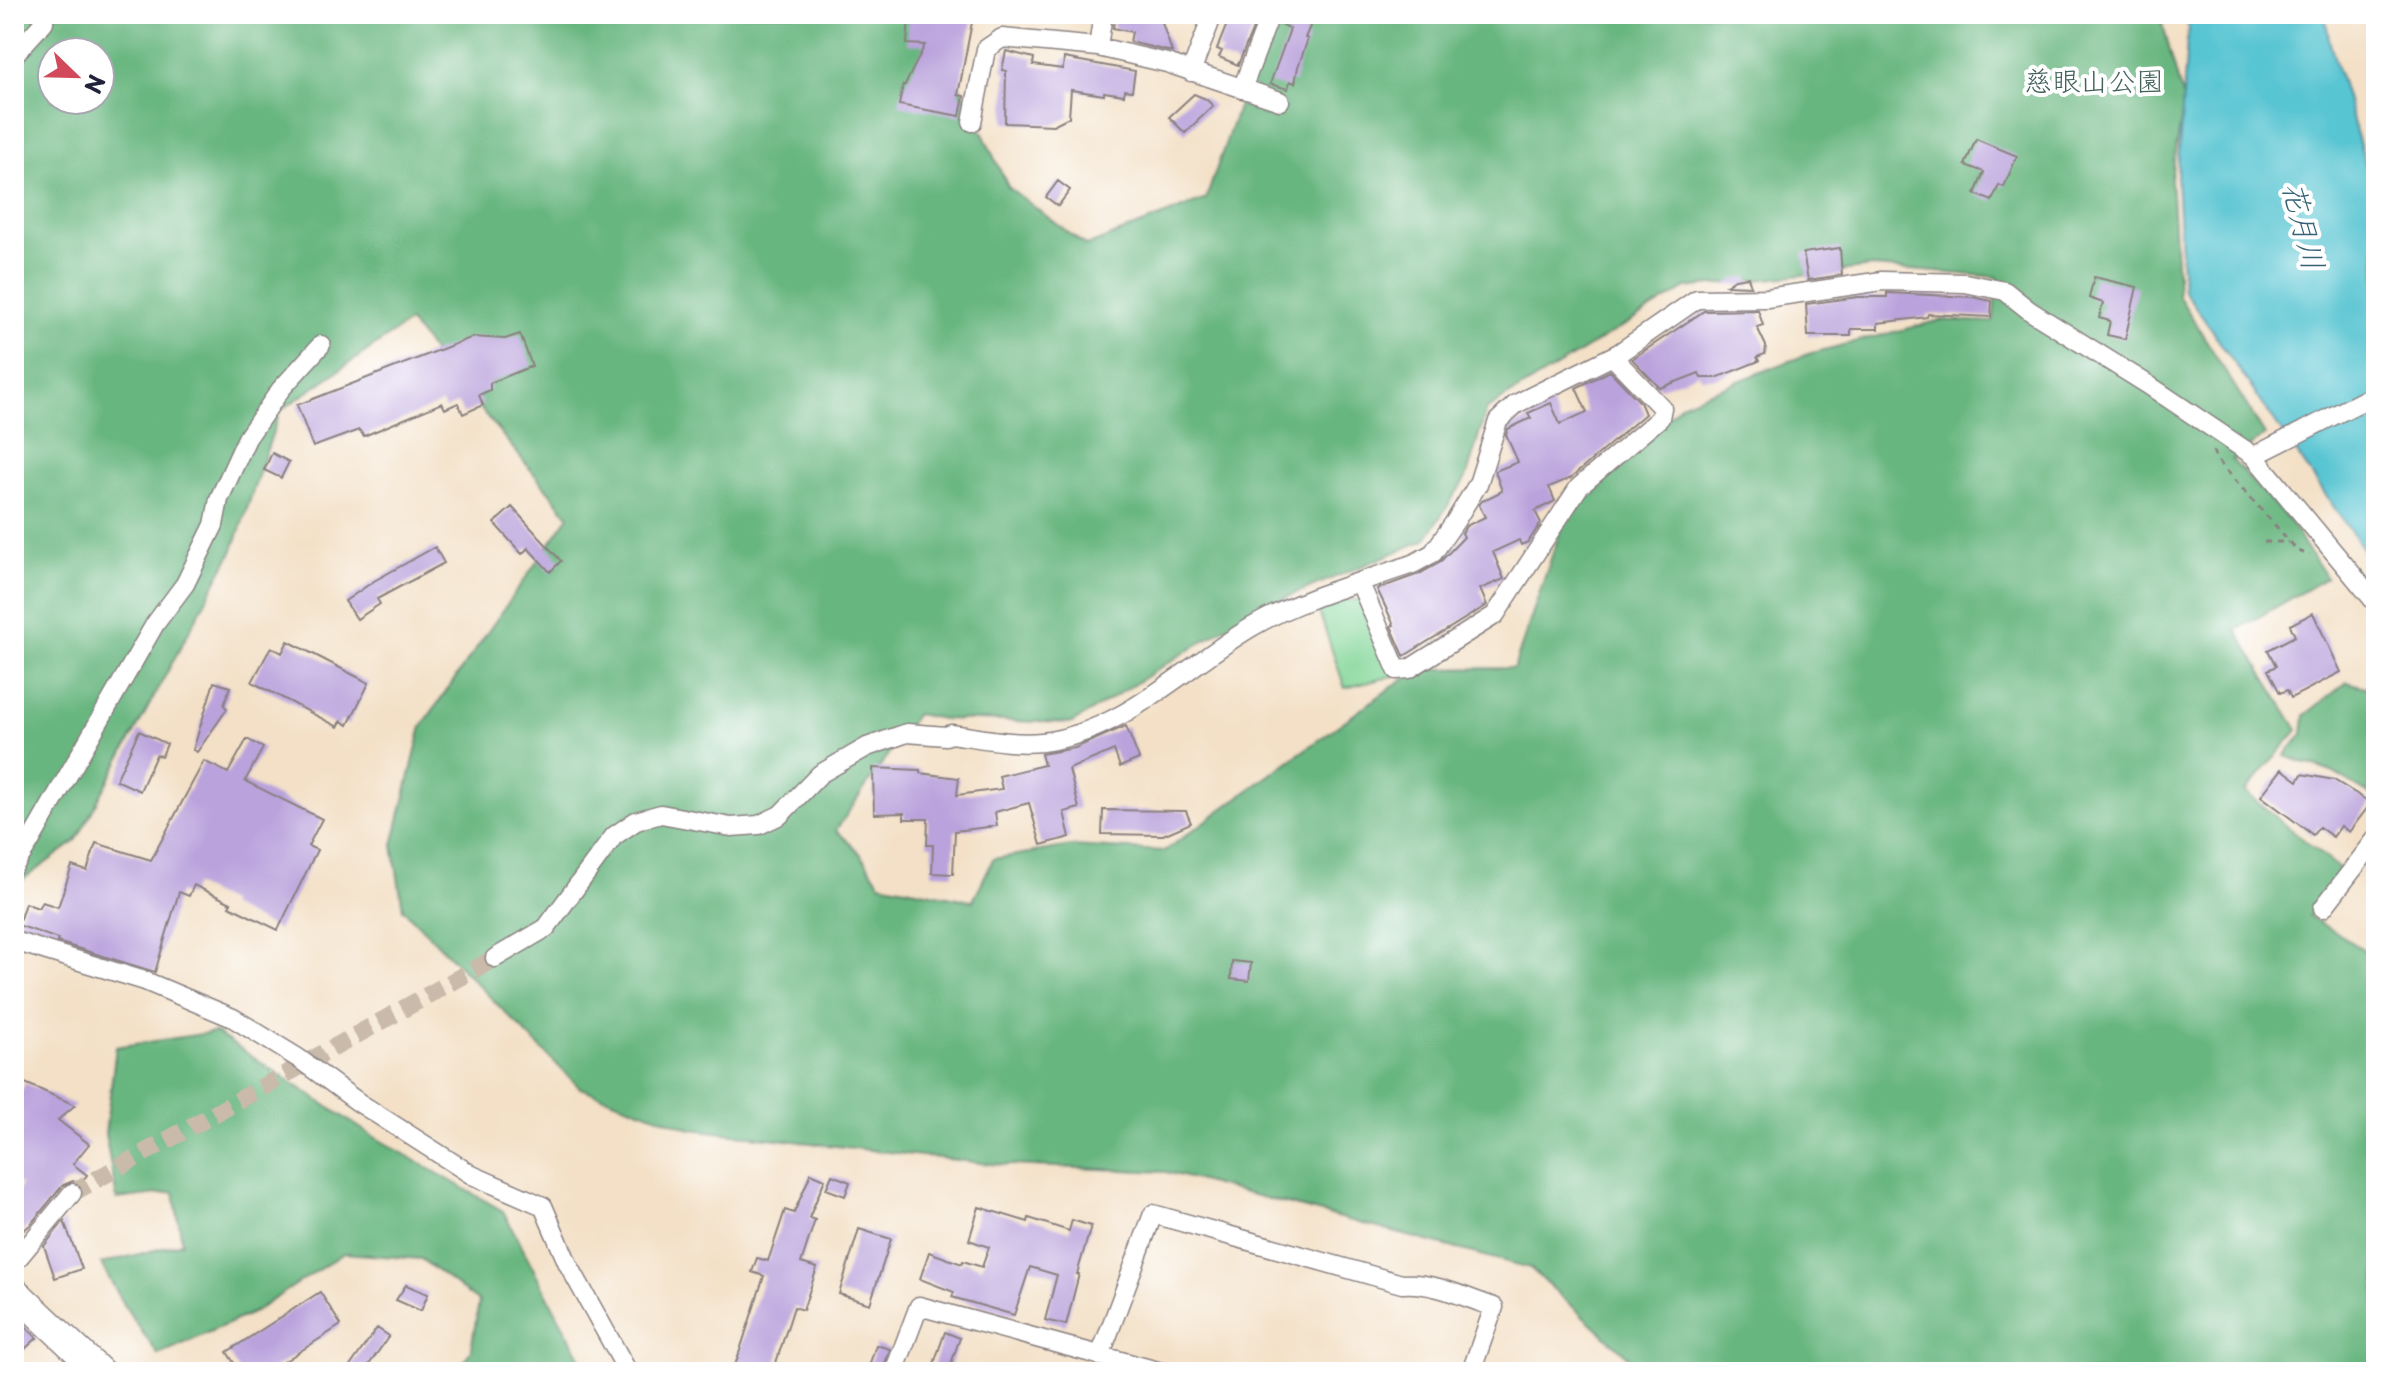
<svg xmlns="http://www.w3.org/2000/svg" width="2390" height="1386" font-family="'Playpen Sans','Klee One',sans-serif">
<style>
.green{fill:#81d596;stroke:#527c68;stroke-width:2}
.forest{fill:#68b67f;stroke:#456c5d;stroke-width:2;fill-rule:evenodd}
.water{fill:#59c5d2;stroke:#3e7486;stroke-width:2}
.building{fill:#baa2dc}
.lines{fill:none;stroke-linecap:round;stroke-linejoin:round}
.minor-tunnel{stroke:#c9baaa;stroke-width:18;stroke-dasharray:18 9;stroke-linecap:butt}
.minor-casing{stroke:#8a8180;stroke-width:21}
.primary-casing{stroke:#8a8180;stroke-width:31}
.path{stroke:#8a8180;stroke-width:3;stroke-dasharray:6 6;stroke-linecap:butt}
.minor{stroke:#fff;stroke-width:18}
.primary{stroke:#fff;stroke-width:28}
.labels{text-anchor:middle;stroke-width:8;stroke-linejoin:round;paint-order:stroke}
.park-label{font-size:28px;fill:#43615b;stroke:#fff}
.water-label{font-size:30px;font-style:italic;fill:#386377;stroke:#fff}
</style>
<rect width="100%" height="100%" fill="#fff"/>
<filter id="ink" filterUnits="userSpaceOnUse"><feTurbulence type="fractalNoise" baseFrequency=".0125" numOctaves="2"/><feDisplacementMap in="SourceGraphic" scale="16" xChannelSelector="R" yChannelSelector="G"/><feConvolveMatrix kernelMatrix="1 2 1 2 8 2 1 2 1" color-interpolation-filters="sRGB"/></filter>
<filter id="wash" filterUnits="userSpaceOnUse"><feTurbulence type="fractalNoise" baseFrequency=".006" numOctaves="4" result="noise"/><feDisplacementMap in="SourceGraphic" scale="32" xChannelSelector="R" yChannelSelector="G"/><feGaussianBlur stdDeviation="1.8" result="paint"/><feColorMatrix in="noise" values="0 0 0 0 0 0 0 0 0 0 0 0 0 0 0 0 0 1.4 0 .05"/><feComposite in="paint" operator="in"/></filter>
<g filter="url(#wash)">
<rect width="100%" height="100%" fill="#f3e0c6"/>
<path class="green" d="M1340,599L1368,601L1397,675L1345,688L1316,603Z"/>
<path class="forest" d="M14,14H903L964,93L1008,187L1086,246L1206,199L1257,53L1268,14H2160L2184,103L2171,178L2178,295L2265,435L2232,460L2290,522L2326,578L2236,630L2298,730L2245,792L2341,870L2309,916L2376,957V1372H1645L1530,1268L1166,1172L990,1164L691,1129L580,1088L403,909L393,845L422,726L569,516L409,322L280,411L233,550L76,841L14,886ZM52,52H100V100H52ZM1873,267L1998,277L1993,322L1941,320L1808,354L1682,403L1564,520L1514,668L1417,669L1164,851L1071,846L993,859L973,901L880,883L859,852L836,830L916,714L943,719L1072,723L1248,613L1425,540L1466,478L1487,409L1686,288Z
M2347,682L2376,690V798L2332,772L2285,756L2303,734L2305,715Z
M215,1032L371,1135L503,1211L588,1372H457L471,1350L479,1302L421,1259L344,1253L254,1312L158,1355L126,1308L101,1264L182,1243L174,1192L117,1199L105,1134L116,1047Z"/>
<path class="water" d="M2185,14H2325L2329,40L2376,199V568L2183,289L2177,177L2188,28Z"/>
<g id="blocks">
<path class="building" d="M909,14H930L972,22L958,95L964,96L960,116L899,105L903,85H905L925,45L907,44Z
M1115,14H1159L1172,52L1130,42L1132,32L1113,28Z
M1231,14H1259L1238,65L1219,57L1222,51L1217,49Z
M1275,14H1301L1313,19L1305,38L1308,39L1298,67L1295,83L1290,81L1288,89L1270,84L1290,29L1279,24Z
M1006,51L1034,58L1033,65L1063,69L1064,58L1135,71L1132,91L1125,90L1124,95L1104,92V95L1071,90L1069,117L1053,125L1005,123L1006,71L1002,70Z
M1194,94L1206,99L1213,106L1185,133L1169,117Z
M1976,139L2017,156L2004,187L1999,185L1992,201L1975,194L1984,172L1965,165Z
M1058,181L1070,190L1058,206L1046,197Z
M1840,248L1842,275L1808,280L1803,253Z
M1748,277L1751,286L1726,285L1735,279Z
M2094,277L2137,287L2125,339L2107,335L2110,321L2099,318L2103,303L2089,298Z
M1887,293L1972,297L1992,301L1991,317L1928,314L1927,317L1878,323V329H1851V336H1808L1806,304L1858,297H1887Z
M1758,310L1763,325L1757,327L1766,346L1765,354L1757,357L1759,361L1716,378H1701L1699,373L1660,388L1632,359L1704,311Z
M520,334L532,366L490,383V390L479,395L483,405L463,414L458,403L445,409L442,403L364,436L359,430L313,447L297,405L473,337L505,339Z
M1610,371L1640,402L1645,414L1571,478L1549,487L1555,501L1535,511L1541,523L1528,542L1521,545L1519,540L1493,552L1504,579L1480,589L1487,605L1404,656L1391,626L1394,625L1377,589L1419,574L1439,563L1464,537L1462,533L1466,526L1485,517L1479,505L1482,501L1502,491L1495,471L1518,462L1506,435L1508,429L1531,418L1528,413L1551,403L1560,424L1587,412L1576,388Z
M272,453L289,462L281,478L264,470Z
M512,507L561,561L550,572L528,548L522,554L494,523Z
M435,547L444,563L377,599L380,604L357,619L345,601L374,581Z
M2313,613L2341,672L2291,698L2287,690L2280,693L2268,670L2276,666L2268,650L2295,636L2290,625Z
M288,641L369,683L348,725L341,721L338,727L252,682L271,647L282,653Z
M214,682L230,687L224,705L227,709L197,752L193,750Z
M1126,726L1139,759L1120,767L1114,750L1069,769L1079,808L1064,812L1070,837L1041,845L1029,803L995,812L997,826L955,831L953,874L932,873L933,845H927L928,819H904V813L874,814L873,768L920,770V773L959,778L957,795L1002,789L999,776L1044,765L1041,754L1075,748Z
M139,731L167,744L162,756L156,755L140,791L116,780Z
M247,739L263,748L245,781L322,819L308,846L317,850L278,930L229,906L231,903L194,885L189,896L179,892L155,972L57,942L58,939L18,925L25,903L38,908L42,902L58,907L72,866L87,871L96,843L151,860L204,761L228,773Z
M2282,769L2298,781L2302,774L2334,780L2371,803L2349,832L2341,826L2333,837L2319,827L2313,835L2261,796Z
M1103,810L1186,811L1191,823L1163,835L1102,834Z
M1232,961L1251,963L1249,981L1231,979Z
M25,1083L75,1105L58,1120L89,1144L73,1164L87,1175L80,1184L73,1181L63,1185L30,1225L14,1238V1205L21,1184L14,1181V1109Z
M811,1173L825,1179L809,1218L815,1220L801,1263L817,1268L803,1310L794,1307L773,1372H733L764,1276L752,1272L757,1258L768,1261L785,1210L794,1213Z
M832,1175L850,1182L845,1196L826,1189Z
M979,1207L1028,1222L1029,1218L1069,1231L1072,1220L1091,1226L1077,1274H1079L1066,1325L1045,1320L1057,1275L1030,1267L1014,1315L952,1297L954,1292L920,1279L929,1252L962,1264L963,1261L982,1267L989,1247L969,1240Z
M64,1221L82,1269L55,1278L44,1246Z
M859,1229L891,1239L870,1304L839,1294Z
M406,1285L428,1294L421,1311L396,1300Z
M320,1292L341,1325L268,1372H240L227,1352Z
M14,1314L37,1338L14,1359Z
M377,1328L389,1336L364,1372H346Z
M945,1332L960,1338L948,1372H931Z
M876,1345L890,1349L882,1372H867Z"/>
</g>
</g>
<g filter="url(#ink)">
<use href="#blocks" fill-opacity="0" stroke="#8a8180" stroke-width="2"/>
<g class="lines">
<path class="minor-tunnel" d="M72,1193L495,958"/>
<g class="minor-casing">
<path id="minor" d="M1098,47L1103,14
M14,55L44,22V14
M1191,72L1213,14
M1242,89L1267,23
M972,122L986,49L1002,38L1098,47L1167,63L1280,101
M2254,456L2376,394
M1360,583L1397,670L1409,669L1495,615L1579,487L1660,418L1662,408L1613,357
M14,866L28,845L155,624L185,584L214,525L219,499L247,438L281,389L321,345
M2323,908L2376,839
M14,941L145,981L233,1018L298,1058L358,1102L472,1175L543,1206L568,1264L628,1372
M495,958L546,928L614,836L636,821L661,814L731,827L759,825L780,815L820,774L867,747L907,733L946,736L951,734C981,738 1012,745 1042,742C1122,733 1183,668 1250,628C1300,598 1360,583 1415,563L1433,553L1456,520L1478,484L1498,421L1516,404L1619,353L1697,299L1767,298L1882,281L1965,283L2005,291L2030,311L2147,384L2254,456L2376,603
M14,1263L72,1193
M1100,1356L1153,1214L1402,1284C1432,1281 1466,1298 1494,1307L1471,1372
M894,1372L919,1306L1161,1372"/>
</g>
<g class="primary-casing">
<path id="primary" d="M14,1291L100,1372"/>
</g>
<path class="path" d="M2213,451L2217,460L2298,551L2310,555
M2264,542H2289"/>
<use href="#minor" class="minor"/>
<use href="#primary" class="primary"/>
</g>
</g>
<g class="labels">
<g class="park-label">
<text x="2094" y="91">慈眼山公園</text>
</g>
<g class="water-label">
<text transform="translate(2303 226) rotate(76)" y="10">花月川</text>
</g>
</g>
<rect width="2390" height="1386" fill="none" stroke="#fff" stroke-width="48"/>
<g transform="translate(76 76) rotate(113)"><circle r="38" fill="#ffffff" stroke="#a7a7b1" stroke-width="2"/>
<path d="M0-6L14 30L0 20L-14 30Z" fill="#d1495b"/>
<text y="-12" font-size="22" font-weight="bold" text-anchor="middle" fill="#22223b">N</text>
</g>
</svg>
